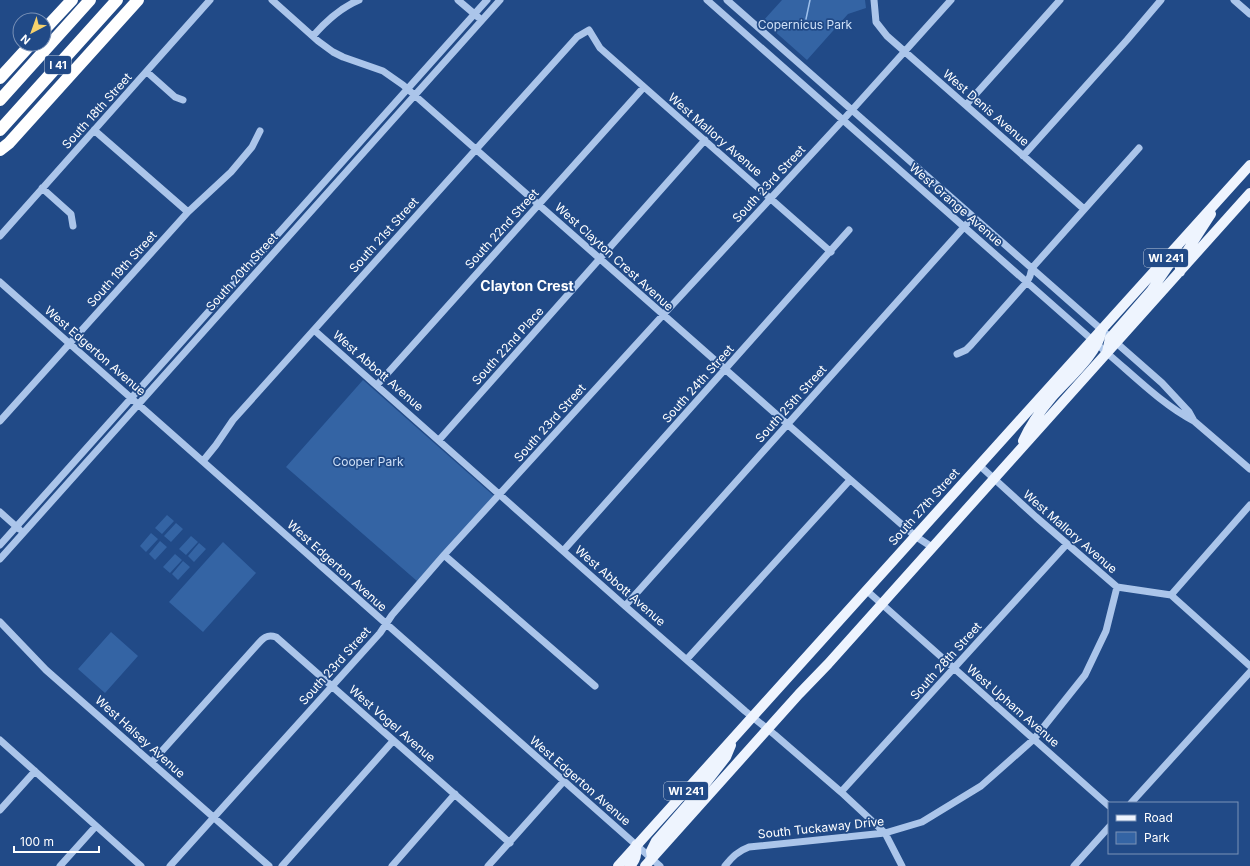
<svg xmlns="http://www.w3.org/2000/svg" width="1250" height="866" font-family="Inter,sans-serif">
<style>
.green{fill:#3464a4}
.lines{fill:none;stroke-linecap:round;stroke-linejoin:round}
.stream{stroke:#9ec0eb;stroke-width:1.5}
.minor{stroke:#abc5ea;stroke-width:7}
.major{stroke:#eef4fe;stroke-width:10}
.highway{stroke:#fff;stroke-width:12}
.labels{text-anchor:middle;stroke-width:3.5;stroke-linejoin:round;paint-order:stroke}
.shield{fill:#214a87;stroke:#bcc9db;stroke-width:1}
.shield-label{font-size:11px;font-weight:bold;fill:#fff}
.park-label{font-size:12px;fill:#cfe0f7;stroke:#214a87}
.street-label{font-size:12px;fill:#fff;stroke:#214a87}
.quarter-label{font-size:14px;font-weight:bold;fill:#fff;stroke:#214a87}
</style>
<rect width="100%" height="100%" fill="#214a87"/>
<path class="green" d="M782,0H865L866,8L848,14L807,60L763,21Z
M363,380L494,496L417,581L286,467Z
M167,515L174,521L162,534L155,528Z
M176,523L183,529L171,542L164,536Z
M151,533L158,539L146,552L140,546Z
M191,536L198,542L186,555L179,549Z
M160,541L167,547L155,560L149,554Z
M223,542L256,573L203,632L169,602Z
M199,543L206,549L194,562L188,556Z
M175,554L182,560L170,573L163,567Z
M183,561L190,567L178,580L172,574Z
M111,632L138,656L105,693L78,669Z"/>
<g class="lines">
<path class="stream" d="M806,19L810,0"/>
<path class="minor" d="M272,0L318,41L333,52L343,57L383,71L403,85L845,475L915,536L932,547
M458,0L478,17
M707,0L1107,353C1133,375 1164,406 1194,421L1250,469
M727,0L1162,383L1189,412L1194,421
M874,0L876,22L887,36L1084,209
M1234,0L1250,14
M313,36C326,21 340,8 359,0
M147,72L175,97L183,100
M966,105L1060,0
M94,130L188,212
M1023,156L1127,40L1161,0
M42,188L71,214L73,226
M0,236L210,0
M0,282L660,866
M314,330L625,606L745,711L775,735L841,792L885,833L902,866
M957,354L966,350L971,345L1027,282L1030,276L1032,268L1139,148
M377,385L644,87
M0,421L188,212L231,172L252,147L260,131
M439,440L705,140
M203,461L216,445L233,420L577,37L589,30L600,48L831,252
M979,465L1036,517L1117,587L1171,595L1250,666
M0,512L19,529
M0,545L487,0
M563,551L849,230
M444,555L595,686
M0,559L500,0
M866,590L1109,806
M1171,595L1250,505
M625,606L973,217
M0,622L46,670L269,866
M687,659L850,480
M0,740L141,866
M152,762L257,645C263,638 267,634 276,637L510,843
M841,792L1067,544
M1131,803L1250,672
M0,810L35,771
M60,866L96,826
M170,866L380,633L392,615L444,555L663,315L843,120L951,0
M282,866L393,741
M392,866L455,794
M488,866L564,781
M725,866C732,857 738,851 749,847L885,833L922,822L981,786L1034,739L1085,675L1106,631L1117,587
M1074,866L1109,827"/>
<path class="major" d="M1180,272V265L1182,259L1211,214
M1107,352L1110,338L1151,291L1171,262L1177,250
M1023,441C1030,425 1041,410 1052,397C1066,381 1099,352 1101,332
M652,858L651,851L656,841L698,793L726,757L731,745
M618,866L1250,165
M630,866C636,860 637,854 636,845
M645,866L799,694L828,664L1250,193"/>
<path class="highway" d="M44,30L72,0
M0,78L31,44
M0,100L90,0
M0,130L117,0
M0,150L9,143L138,0"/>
</g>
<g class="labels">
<g class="shield">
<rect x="45" y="56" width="26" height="18" rx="3"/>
<rect x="1144" y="249" width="44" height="18" rx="3"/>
<rect x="664" y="782" width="44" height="18" rx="3"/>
</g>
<g class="shield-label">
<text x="58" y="69">I 41</text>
<text x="1166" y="262">WI 241</text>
<text x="686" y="795">WI 241</text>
</g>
<g class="park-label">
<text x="805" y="29">Copernicus Park</text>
<text x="368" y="466">Cooper Park</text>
</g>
<g class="street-label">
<text transform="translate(986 108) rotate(41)" y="4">West Denis Avenue</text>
<text transform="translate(97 111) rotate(-48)" y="4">South 18th Street</text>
<text transform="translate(715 135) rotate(41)" y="4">West Mallory Avenue</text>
<text transform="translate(769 184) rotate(-47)" y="4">South 23rd Street</text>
<text transform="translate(956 205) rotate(41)" y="4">West Grange Avenue</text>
<text transform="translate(502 229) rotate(-48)" y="4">South 22nd Street</text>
<text transform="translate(384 235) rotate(-48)" y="4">South 21st Street</text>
<text transform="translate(614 257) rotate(42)" y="4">West Clayton Crest Avenue</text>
<text transform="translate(122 269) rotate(-48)" y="4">South 19th Street</text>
<text transform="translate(242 272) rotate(-48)" y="4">South 20th Street</text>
<text transform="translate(508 346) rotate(-48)" y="4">South 22nd Place</text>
<text transform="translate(95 351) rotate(41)" y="4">West Edgerton Avenue</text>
<text transform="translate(378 371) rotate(41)" y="4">West Abbott Avenue</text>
<text transform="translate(698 384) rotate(-48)" y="4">South 24th Street</text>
<text transform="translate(791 404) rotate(-48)" y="4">South 25th Street</text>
<text transform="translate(550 423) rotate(-48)" y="4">South 23rd Street</text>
<text transform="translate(924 507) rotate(-48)" y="4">South 27th Street</text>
<text transform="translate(1070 532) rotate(41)" y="4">West Mallory Avenue</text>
<text transform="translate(337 566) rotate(42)" y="4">West Edgerton Avenue</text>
<text transform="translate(620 586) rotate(41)" y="4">West Abbott Avenue</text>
<text transform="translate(946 661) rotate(-48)" y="4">South 28th Street</text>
<text transform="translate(335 666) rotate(-48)" y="4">South 23rd Street</text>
<text transform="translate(1013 706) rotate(41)" y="4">West Upham Avenue</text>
<text transform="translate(392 724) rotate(41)" y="4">West Vogel Avenue</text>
<text transform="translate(140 737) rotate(42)" y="4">West Halsey Avenue</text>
<text transform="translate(580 781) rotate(41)" y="4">West Edgerton Avenue</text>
<text transform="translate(821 828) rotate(-6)" y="4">South Tuckaway Drive</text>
</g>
<g class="quarter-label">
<text x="527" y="291">Clayton Crest</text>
</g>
</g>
<rect x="1108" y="802" width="130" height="52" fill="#214a87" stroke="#7a92b7"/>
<rect x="1116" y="815" width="20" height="6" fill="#eef4fe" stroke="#7a92b7"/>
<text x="1144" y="822" font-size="12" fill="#ffffff">Road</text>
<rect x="1116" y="832" width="20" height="12" fill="#3464a4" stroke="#7a92b7"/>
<text x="1144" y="842" font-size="12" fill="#ffffff">Park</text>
<g transform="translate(32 32) rotate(221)"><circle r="19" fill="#214a87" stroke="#7a92b7"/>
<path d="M0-3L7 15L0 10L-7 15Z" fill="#f7d26c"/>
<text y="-6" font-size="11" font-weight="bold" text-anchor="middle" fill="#ffffff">N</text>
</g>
<path d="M14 846v6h85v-6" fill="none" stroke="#ffffff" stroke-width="2"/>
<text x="20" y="846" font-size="12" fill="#ffffff" stroke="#214a87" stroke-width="3" paint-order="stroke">100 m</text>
</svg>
